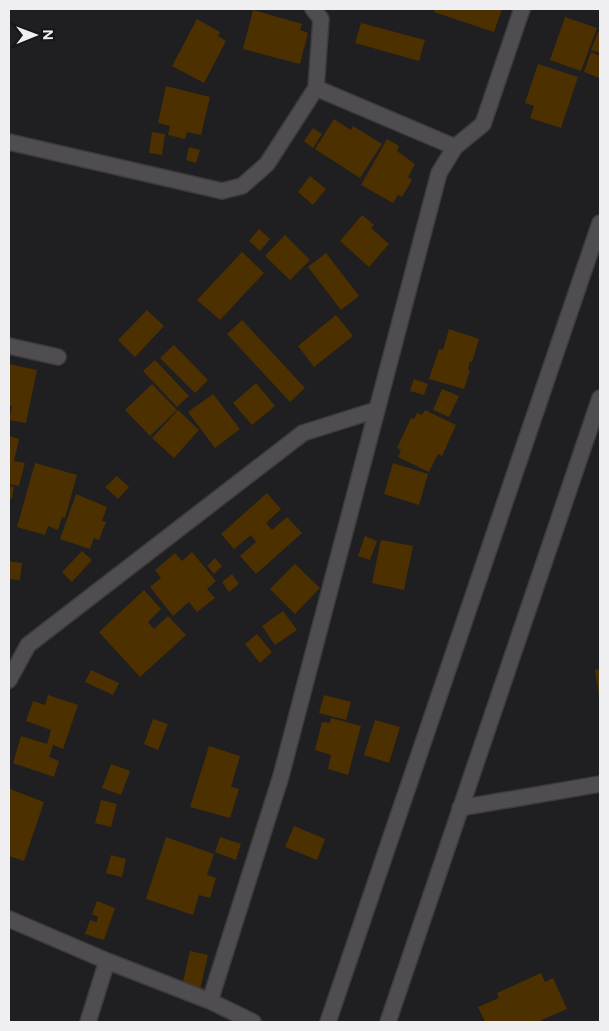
<svg xmlns="http://www.w3.org/2000/svg" width="609" height="1031" font-family="Figtree,sans-serif">
<style>
.building{fill:#4d3000}
.lines{fill:none;stroke-linecap:round;stroke-linejoin:round}
.minor-casing{stroke:#3c3b3d;stroke-width:18}
.minor{stroke:#4f4d4f;stroke-width:15}
</style>
<rect width="100%" height="100%" fill="#1f1e20"/>
<path class="building" d="M435,9H502L494,32L434,12Z
M253,10L302,24L300,30L308,33L300,64L243,49Z
M565,17L597,28L581,71L550,60Z
M197,19L220,32L218,36L226,41L204,83L172,66Z
M361,23L425,40L419,61L355,43Z
M598,32L600,33V53L591,50Z
M591,52L600,56V78L584,72Z
M538,64L578,77L561,128L530,118L534,106L525,103Z
M166,86L210,97L201,135L187,132L185,139L168,135L170,126L158,123Z
M334,119L351,130L353,126L382,144L360,178L315,149Z
M313,128L322,134L313,148L304,141Z
M152,132L165,134L162,155L149,153Z
M387,139L399,146L397,151L415,164L408,177L412,180L402,197L398,195L393,203L361,185Z
M189,147L200,150L196,163L186,160Z
M310,176L326,189L313,205L298,192Z
M362,215L374,225L371,228L389,244L369,267L340,241Z
M259,229L270,239L260,251L249,241Z
M285,235L310,260L290,280L265,256Z
M242,252L264,273L220,320L197,300Z
M326,253L359,296L341,310L308,267Z
M147,310L164,326L135,357L118,340Z
M336,315L353,336L314,367L298,346Z
M242,320L305,388L290,402L227,334Z
M449,329L479,339L472,362L470,361L468,370H470L464,389L429,379L439,349L443,350Z
M174,345L208,380L195,393L160,358Z
M155,360L189,396L177,407L143,371Z
M9,364L37,370L26,423L9,420L12,406L9,405Z
M414,379L428,384L424,395L410,391Z
M256,383L275,406L252,425L233,403Z
M152,384L177,410L150,436L125,410Z
M442,389L459,396L449,417L433,410Z
M213,394L240,429L215,448L188,412Z
M178,410L199,430L174,458L152,438Z
M425,410L456,425L442,456L438,454L429,472L398,457L401,450L397,448L411,418L414,419L417,413L422,415Z
M9,436L19,439L14,461L25,463L19,486L9,484Z
M35,463L77,475L65,518L62,517L58,530L48,526L45,535L17,527Z
M393,463L428,474L419,505L384,494Z
M117,476L129,487L118,499L105,487Z
M9,486L14,487L12,499L9,498Z
M267,493L281,509L266,523L272,530L287,517L302,533L256,574L240,556L256,542L251,535L234,549L221,534Z
M76,494L107,507L102,521L106,522L99,540L94,538L90,549L60,539Z
M365,536L377,541L370,560L358,556Z
M381,540L413,546L404,590L372,583Z
M82,551L92,560L72,582L62,572Z
M192,552L216,581L207,589L215,598L197,612L189,602L173,616L150,587L161,578L155,570L175,553L182,561Z
M215,558L222,566L214,574L207,566Z
M9,561L22,563L20,580L9,579Z
M295,564L320,588L295,614L270,589Z
M232,574L239,584L229,592L222,582Z
M144,590L161,609L148,622L154,629L168,616L186,635L140,677L99,632Z
M283,611L297,630L275,645L262,626Z
M257,634L272,652L260,663L245,644Z
M600,669V695H599L595,670Z
M91,670L119,683L113,695L85,682Z
M48,695L78,705L63,749L53,745L49,757L59,761L54,777L13,763L21,736L47,744L51,730L26,721L33,701L45,705Z
M324,695L351,702L346,720L319,713Z
M331,718L361,726L348,775L328,769L331,755L315,750L322,722L330,723Z
M153,719L168,724L158,750L144,744Z
M375,720L400,727L389,763L364,755Z
M209,746L240,756L231,787L239,789L230,818L190,807Z
M111,764L130,771L121,795L102,788Z
M10,789L44,802L24,861L9,856Z
M101,800L117,804L111,827L95,823Z
M294,826L325,839L317,860L285,847Z
M166,837L214,854L207,875L216,878L210,898L199,895L193,915L146,899Z
M220,837L241,844L236,860L215,852Z
M111,855L126,859L122,877L106,873Z
M97,901L115,908L104,940L85,934L90,920L97,922L98,917L92,914Z
M190,951L208,955L200,990L182,986Z
M541,973L545,982L553,978L567,1009L537,1022H485L478,1007L499,998L497,993Z"/>
<g class="lines">
<g class="minor-casing">
<path id="minor" d="M316,88L455,147
M9,142L222,191L242,186L267,164L316,88L321,19L313,9
M9,346L58,357
M9,680L28,645L303,433L376,410
M460,808L600,784
M9,919L107,961L210,1001L253,1022
M210,1001L281,776L439,173L455,147L483,124L522,9
M88,1022L107,961
M328,1022L600,223
M388,1022L600,398"/>
</g>
<use href="#minor" class="minor"/>
</g>
<rect width="609" height="1031" fill="none" stroke="#efeef0" stroke-width="20"/>
<g transform="translate(35 35) rotate(89)" stroke="#161517" stroke-width="4" paint-order="stroke">
<path d="M0-4L9 19L0 12L-9 19Z" fill="#efeef0"/>
<text y="-8" font-size="14" font-weight="bold" text-anchor="middle" fill="#efeef0">N</text>
</g>
</svg>
